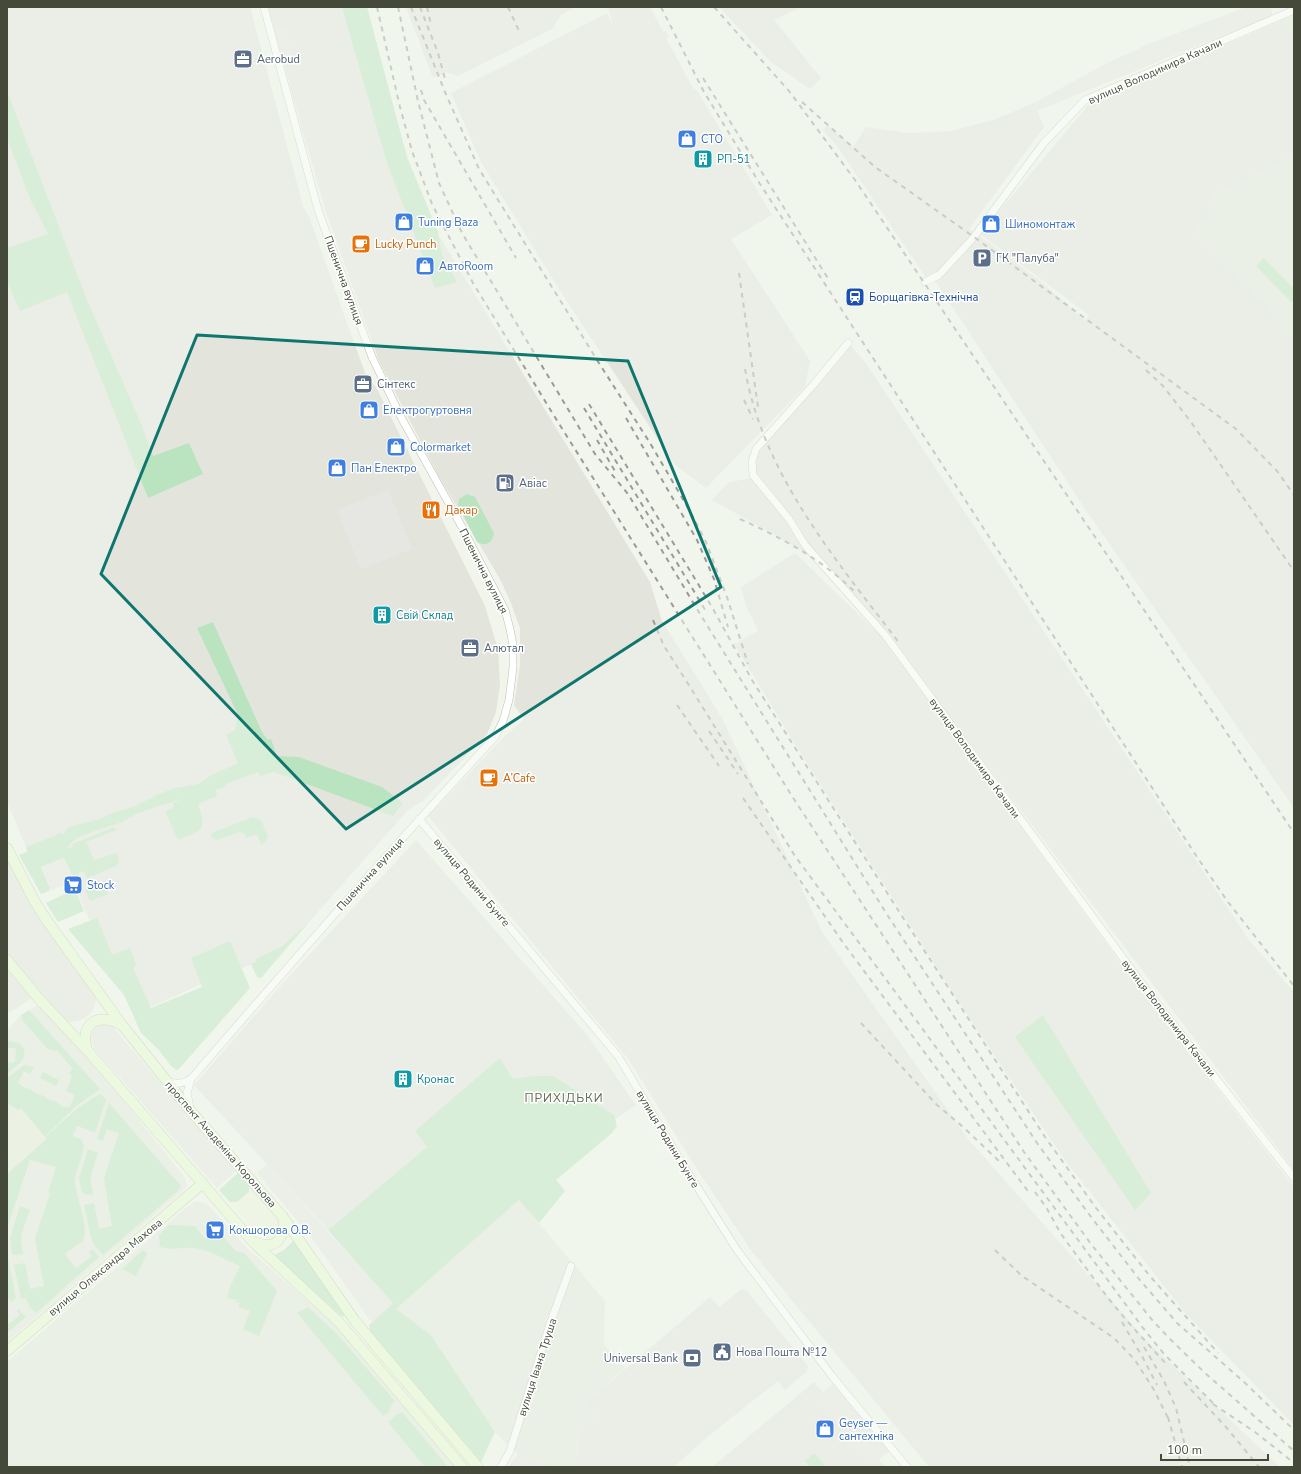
<svg xmlns="http://www.w3.org/2000/svg" width="1301" height="1474" font-family="'Nunito Sans',sans-serif">
<style>
.residential{fill:#e3e8db}
.commercial{fill:#ecf4db}
.industrial{fill:#e3e5dd}
.education{fill:#e4ecd8}
.green{fill:#bae4c0}
.parking{fill:#e6e7e3}
.lines{fill:none;stroke-linecap:round;stroke-linejoin:round}
.street-casing{stroke:#babfb0;stroke-width:8}
.secondary-casing{stroke:#aec196;stroke-width:11}
.street{stroke:#fff;stroke-width:7}
.secondary{stroke:#e7fad1;stroke-width:10}
.rail{stroke:#9a9a9a;stroke-width:2;stroke-dasharray:5 5;stroke-linecap:butt}
.marked{fill:none;stroke:#0f766e;stroke-width:3;stroke-linejoin:round}
.labels{text-anchor:middle;stroke-width:3;stroke-linejoin:round;paint-order:stroke}
.service-label{font-size:11px;fill:#4e5e75;stroke:#fff;text-anchor:start}
.street-label{font-size:11px;fill:#44493a;stroke:#fff}
.shop-label{font-size:11px;fill:#366cbe;stroke:#fff;text-anchor:start}
.culture-label{font-size:11px;fill:#0d838f;stroke:#fff;text-anchor:start}
.food-label{font-size:11px;fill:#c56008;stroke:#fff;text-anchor:start}
.transit-label{font-size:11px;fill:#164399;stroke:#fff;text-anchor:start}
.neighbourhood-label{font-size:12px;letter-spacing:1px;fill:#636a53;stroke:#fff}
</style>
<rect width="100%" height="100%" fill="#f1f5ec"/>
<path class="residential" d="M1294,15V39L1285,19Z
M1294,154V337L1193,227L1220,211L1211,197Z
M36,1006H39L83,1053L129,1108L184,1176L187,1185L185,1189L7,1342V1030L21,1015Z
M519,1200L605,1301L604,1345L625,1368L584,1404L594,1416L579,1429L575,1467H556L518,1454L495,1432L431,1335L396,1309Z
M196,1201L207,1204L247,1248L335,1325L455,1467H7V1362L187,1207Z"/>
<path class="commercial" d="M238,1173L278,1219L280,1222L279,1232L272,1238L268,1239L260,1237L219,1190Z"/>
<path class="industrial" d="M7,7H250L303,206L310,219L365,373L377,389L485,606L498,649L500,685L496,712L487,734L424,800L408,810L309,922L281,947L255,959L256,962L242,968L241,966L153,1006L126,999L85,910L53,836L26,847L7,802Z
M268,7H358L380,86L427,216L650,582L662,621L722,718L822,932L969,1140L1147,1341L1280,1467H929L753,1253L691,1160L629,1060L428,816L504,737L524,719L514,705L520,665V628L511,603L500,579L438,475L379,361L326,212L301,126Z
M406,7H575L561,15L552,29L458,76L446,72L433,78Z
M608,7H650L663,32L666,31L669,36L666,38L694,90L696,89L772,215L731,239L810,361L805,387L706,488L675,465L564,297L481,162L451,93L607,13L613,25Z
M719,7H802L774,20L821,78L810,89L771,62Z
M1285,19L1294,39V154L1211,197L1220,211L1193,227L1294,337V808L1085,509L936,282L925,276L837,146L823,130L827,125L853,147L866,127L907,133L950,131L993,120L1034,103L1044,127L969,229L992,245L1043,283L1085,321L1089,315L980,234L1090,103Z
M851,346L865,362L1249,940L1294,992V1170L887,634L828,565L712,500L729,482L752,478L757,452Z
M795,553L882,637L1147,999L1294,1187V1425L1186,1314L1064,1159L958,1001L803,757L734,644L758,631L746,606L741,587Z
M416,840L587,1035L636,1105L566,1152L508,1079L328,1230L194,1085L282,984Z
M7,856L96,997V1001L91,1013L82,1020L70,1022L64,1019L7,953Z
M7,969L30,996V999L14,1010L7,1013Z
M742,1289L747,1291L808,1366L806,1372L785,1390L778,1381L706,1438L674,1467H575L579,1429L594,1416L584,1404L710,1297L719,1307Z
M814,1382L885,1467H712Z
M518,1454L556,1467H508Z"/>
<path class="education" d="M20,1108L47,1138L7,1173V1119Z"/>
<path class="green" d="M342,7H367L407,157L438,232L442,255L457,282L435,288L387,163Z
M7,91L87,300L142,426L153,456L189,443L203,474L148,498L67,292L20,311L7,282V248L48,234L30,199L7,138Z
M1264,258L1294,289V299L1291,302L1256,266Z
M467,494L475,497L494,533C493,543 485,547 477,542L458,505L459,499Z
M213,622L262,732L268,740L271,739L277,756L299,757L382,787L403,803L393,816L274,772L260,776L258,772L226,784L224,787L216,790L217,796L198,804C207,831 203,829 178,840L165,811L173,808V803L185,798C171,803 156,806 141,812C133,815 127,820 119,823C105,829 73,834 68,848L73,847L72,844L115,827L116,830L86,842L94,860L117,853C118,858 120,861 116,866L87,878L84,871L78,873L81,879L75,881L64,858L41,867L50,888L49,891L41,894L19,855L27,852L26,847L61,833L63,835L68,828L73,826L100,819L112,813L133,807L159,794L175,788L199,784L210,776L238,763L226,735L235,730L238,715L197,628Z
M253,817L261,820L268,837L265,843L261,844L257,834L246,838L245,834L239,832L217,840L212,838L211,835L214,832Z
M96,881L102,882L108,894L90,901L85,889L90,887L89,884Z
M75,889L84,911L58,922L46,903Z
M97,918L112,955L130,948L136,965L133,968L151,1008L202,987L191,958L230,941L250,988L179,1069L176,1070L171,1066L159,1050L141,1033L124,995L68,929Z
M309,922L261,978L257,977L251,964L256,962L255,959L281,947Z
M29,1010L100,1089L75,1107L45,1137L21,1108L18,1110L7,1103V1078L24,1065L34,1067L30,1074L24,1071L18,1083L21,1085V1086L27,1089L28,1088L33,1091V1092L46,1097V1098L52,1101L53,1100L65,1108L66,1106L69,1108L75,1095L66,1091L72,1077L69,1073L73,1069L57,1050L54,1051L48,1049L22,1020L21,1015Z
M1043,1015L1151,1193L1135,1210L1015,1037Z
M7,1041C20,1041 29,1047 22,1061L7,1074V1063L15,1062L16,1048H7Z
M500,1058L513,1079L531,1076H553L614,1115L617,1126L612,1133L556,1180L565,1191L539,1223L519,1200L396,1309L431,1335L495,1432L481,1462L370,1331L369,1325L392,1303L328,1230L427,1147L415,1131Z
M43,1072L59,1080L56,1086L40,1078Z
M101,1094L106,1100L95,1133L78,1126L73,1136C77,1137 82,1139 83,1143C87,1150 74,1172 75,1182C76,1198 91,1230 82,1243L81,1242L92,1255L88,1251L93,1250L99,1257L36,1313L29,1306L26,1298L21,1299L14,1265L25,1263L30,1289L44,1286L35,1238L50,1194L48,1192L56,1167L30,1160L7,1228V1174L47,1139L46,1137C63,1121 80,1104 101,1094Z
M109,1103L181,1186L179,1190L103,1255L95,1246L92,1241L84,1205L94,1203L99,1229L112,1226L104,1178L119,1133L107,1129L103,1141L97,1139Z
M88,1149L98,1153L91,1174L92,1176L90,1178L93,1194C88,1195 85,1195 82,1192L79,1178Z
M238,1173L249,1186V1192L237,1202H230L219,1190Z
M20,1206L30,1210L21,1235H22L21,1240L23,1254L16,1255L12,1254L10,1238Z
M169,1225L195,1226L205,1239L217,1230L236,1251L245,1254L277,1291L259,1336L243,1329L250,1311L238,1307L240,1303L236,1302L237,1300L227,1298L230,1287L240,1266C226,1260 206,1248 192,1248C179,1247 175,1251 160,1247L159,1235Z
M294,1240L344,1315L343,1317L340,1315L275,1257L276,1254L284,1250Z
M143,1250L147,1253L136,1276L122,1269Z
M7,1253L16,1298L11,1302L7,1296Z
M308,1307L338,1335L394,1400L389,1412L383,1416L297,1313Z
M16,1310H19L26,1317L7,1333V1325L20,1315Z
M403,1413L448,1467H425L388,1422L397,1414Z
M814,1453L826,1467H810L805,1461Z"/>
<path class="parking" d="M1246,7H1270L1273,15L1037,111L1034,103L1105,64L1151,43Z
M285,27L294,61L283,64L274,30Z
M388,490L412,549L361,569L337,510Z
M64,858L75,881L49,891L50,886L41,867Z
M105,1024L113,1027L117,1032L236,1171L217,1188L94,1048L91,1039L92,1031L97,1026Z
M77,1126L95,1133L91,1143L73,1136Z
M30,1160L46,1165L41,1177L49,1180L48,1183L25,1175Z
M267,1164L393,1303L372,1323L314,1241L257,1173Z
M81,1242L92,1256L76,1268L65,1254Z
M9,1301L20,1315L7,1325V1303Z
M833,1384L889,1451L871,1466L815,1400Z"/>
<g class="lines">
<g class="street-casing">
<path id="street" d="M925,282L939,275L974,237L1043,144L1085,100L1294,10
M848,343L814,384L756,449L752,461L753,475L789,519L805,545L885,635L1151,996L1294,1178
M419,819L618,1056L680,1160L737,1250L832,1376L907,1467
M168,1082C177,1084 183,1084 191,1079C290,964 391,849 495,737L503,721L509,700L513,668V645L510,629L505,610L462,527L402,419L372,357L318,210L264,7
M190,1108L187,1093L191,1079
M501,1467L510,1451L550,1324L571,1266"/>
</g>
<g class="secondary-casing">
<path id="secondary" d="M7,848L35,902L48,922L122,1025L190,1110L283,1217L355,1321L478,1467
M7,960L39,999L88,1051L252,1241L339,1322L462,1467
M87,1050C79,1021 100,1013 122,1025
M254,1242C276,1251 286,1239 283,1217
M7,1351L203,1183"/>
</g>
<use href="#street" class="street"/>
<use href="#secondary" class="secondary"/>
<path class="rail" d="M377,7L400,107L412,151L432,204L473,283L553,414L790,793L1024,1152L1091,1244L1153,1321L1171,1340L1205,1373L1294,1451
M398,7L418,101L439,183L462,233L595,454L628,494L700,614L888,916L1037,1143L1088,1213L1139,1279L1177,1323L1244,1382L1294,1430
M411,7L445,92L479,169L597,360L650,443L691,513L706,542L727,597L748,664
M420,7L438,53L445,79
M427,7L431,25
M508,7L520,33
M661,7L704,92L760,184L1197,857L1228,902L1294,986
M714,7L789,91L855,180L1294,833
M703,78L829,280
M421,90L424,100L516,258
M802,102L875,167L974,237L1236,429L1277,471L1294,495
M739,273L758,407
M745,369C763,475 837,561 900,644
M1146,370L1163,386L1191,422L1294,571
M744,400L753,419
M589,404L712,607L752,680L898,910L1045,1137L1096,1208L1149,1275L1218,1353
M584,408L707,613
M626,418L697,540L714,579L728,627
M597,440L616,473
M740,519C782,538 823,560 856,593
M653,620L664,646L692,690L795,856L1143,1328L1164,1354L1217,1407
M677,705L719,766
M709,731L738,774
M743,798L844,944L1030,1194
M861,1023L937,1105L962,1126L1001,1163
M1035,1192L1046,1207L1061,1234L1108,1298L1128,1322L1167,1365
M995,1250L1022,1276L1114,1338L1135,1360L1154,1390L1170,1422
M1122,1322L1143,1358L1157,1385
M1144,1347L1164,1381L1176,1408L1190,1467
M1184,1382L1226,1427L1259,1467
M1213,1404L1255,1432L1294,1463
M1168,1417L1182,1467"/>
</g>
<path d="M0 0H1301V1474H0ZM197,335L628,361L721,587L346,829L101,574Z" fill="#f1f5ec" fill-opacity=".55" fill-rule="evenodd"/>
<path class="marked" d="M197,335L628,361L721,587L346,829L101,574Z"/>
<defs>
<g id="office-square" transform="scale(1)"><rect x="-9" y="-9" width="18" height="18" rx="4" fill="#5c6f8a" stroke="#fff"/><path d="M-6-3h4V-5.5h4V-3h4V5H-6ZM-1-4.5V-3h2v-1.5ZM-6 0V1H6V0Z" fill="#fff"/></g>
<g id="shop-square" transform="scale(1)"><rect x="-9" y="-9" width="18" height="18" rx="4" fill="#3f7fe0" stroke="#fff"/><path d="M-5-2.5h2.3a2.7 3.5 0 0 1 5.4 0H5L5.5 6h-11ZM-1.5-2.5h3a1.5 2.3 0 0 0-3 0Z" fill="#fff"/></g>
<g id="building-square" transform="scale(1)"><rect x="-9" y="-9" width="18" height="18" rx="4" fill="#0f9aa8" stroke="#fff"/><path d="M-4-6H4V6H1V3H-1V6H-4ZM-2.5-4.3h1.7v1.8h-1.7ZM.8-4.3h1.7v1.8H.8ZM-2.5-1h1.7V.8h-1.7ZM.8-1h1.7V.8H.8Z" fill="#fff"/></g>
<g id="cafe-square" transform="scale(1)"><rect x="-9" y="-9" width="18" height="18" rx="4" fill="#e8710a" stroke="#fff"/><path d="M-5.5-4.5H6V0H3Q3 3.5 0 3.5H-2.5Q-5.5 3.5-5.5 0ZM3-3.2v2h1.7v-2ZM-6 4.5H4V6H-6Z" fill="#fff"/></g>
<g id="parking-square" transform="scale(1)"><rect x="-9" y="-9" width="18" height="18" rx="4" fill="#5c6f8a" stroke="#fff"/><path d="M-3.5-5.5H1a3.5 3.5 0 0 1 0 7H-1V5.5H-3.5ZM-1-3.4V-.6H.8a1.4 1.4 0 0 0 0-2.8Z" fill="#fff"/></g>
<g id="station-square" transform="scale(1)"><rect x="-9" y="-9" width="18" height="18" rx="4" fill="#1a4fb4" stroke="#fff"/><path d="M-3-6H3Q5-6 5-4V2Q5 4 3 4L4.5 6H3L1.5 4h-3L-3 6H-4.5L-3 4Q-5 4-5 2V-4Q-5-6-3-6ZM-3.5-4v3h7v-3ZM-3.5 1v1.5H-2V1ZM2 1v1.5H3.5V1Z" fill="#fff"/></g>
<g id="fuel-square" transform="scale(1)"><rect x="-9" y="-9" width="18" height="18" rx="4" fill="#5c6f8a" stroke="#fff"/><path d="M-5.5-6h7V0h2V4h1.3V-2.5L3-4.5l.8-.8L6-3V5H2.5V1h-1V6h-7ZM-4.2-4.7v3.2H.2V-4.7Z" fill="#fff"/></g>
<g id="restaurant-square" transform="scale(1)"><rect x="-9" y="-9" width="18" height="18" rx="4" fill="#e8710a" stroke="#fff"/><path d="M-5-6h1v4h1v-4h1v4h1v-4h1v5L-1.5 .5V6h-2V.5L-5-1ZM5-6V6H3V1.5H1.5Q1.5-4 5-6Z" fill="#fff"/></g>
<g id="supermarket-square" transform="scale(1)"><rect x="-9" y="-9" width="18" height="18" rx="4" fill="#3f7fe0" stroke="#fff"/><path d="M-6-5.5h2.5l.6 2H6L4.5 2H-2.5L-4.4-4H-6ZM-1.5 3.2a1.3 1.3 0 1 0 .1 0ZM3 3.2a1.3 1.3 0 1 0 .1 0Z" fill="#fff"/></g>
<g id="civic-square" transform="scale(1)"><rect x="-9" y="-9" width="18" height="18" rx="4" fill="#5c6f8a" stroke="#fff"/><path d="M-.6-6.5H3V-4.5H.6V-3L4-1V1h2V6H-6V1h2V-1L-.6-3ZM-1.2 2.5V6h2.4V2.5Z" fill="#fff"/></g>
<g id="bank-square" transform="scale(1)"><rect x="-9" y="-9" width="18" height="18" rx="4" fill="#5c6f8a" stroke="#fff"/><path d="M-6-4H6V4H-6ZM0-2.3a2.3 2.3 0 1 0 0 4.6a2.3 2.3 0 1 0 0-4.6Z" fill="#fff"/></g>
</defs>
<g fill-rule="evenodd">
<use href="#office-square" x="243" y="59"/>
<use href="#shop-square" x="687" y="139"/>
<use href="#building-square" x="703" y="159"/>
<use href="#shop-square" x="404" y="222"/>
<use href="#shop-square" x="991" y="224"/>
<use href="#cafe-square" x="361" y="244"/>
<use href="#parking-square" x="982" y="258"/>
<use href="#shop-square" x="425" y="266"/>
<use href="#station-square" x="855" y="297"/>
<use href="#office-square" x="363" y="384"/>
<use href="#shop-square" x="369" y="410"/>
<use href="#shop-square" x="396" y="447"/>
<use href="#shop-square" x="337" y="468"/>
<use href="#fuel-square" x="505" y="483"/>
<use href="#restaurant-square" x="431" y="510"/>
<use href="#building-square" x="382" y="615"/>
<use href="#office-square" x="470" y="648"/>
<use href="#cafe-square" x="489" y="778"/>
<use href="#supermarket-square" x="73" y="885"/>
<use href="#building-square" x="403" y="1079"/>
<use href="#supermarket-square" x="215" y="1230"/>
<use href="#civic-square" x="722" y="1352"/>
<use href="#bank-square" x="692" y="1358"/>
<use href="#shop-square" x="825" y="1429"/>
</g>
<g class="labels">
<g class="service-label">
<text x="257" y="63">Aerobud</text>
<text x="996" y="262">ГК "Палуба"</text>
<text x="377" y="388">Сінтекс</text>
<text x="519" y="487">Авіас</text>
<text x="484" y="652">Алютал</text>
<text x="736" y="1356">Нова Пошта №12</text>
<text x="678" y="1362" text-anchor="end">Universal Bank</text>
</g>
<g class="street-label">
<text transform="translate(1155 71) rotate(-24)" y="4">вулиця Володимира Качали</text>
<text transform="translate(344 280) rotate(70)" y="4">Пшенична вулиця</text>
<text transform="translate(484 571) rotate(63)" y="4">Пшенична вулиця</text>
<text transform="translate(975 758) rotate(54)" y="4">вулиця Володимира Качали</text>
<text transform="translate(370 874) rotate(-48)" y="4">Пшенична вулиця</text>
<text transform="translate(472 882) rotate(50)" y="4">вулиця Родини Бунґе</text>
<text transform="translate(1169 1018) rotate(52)" y="4">вулиця Володимира Качали</text>
<text transform="translate(668 1139) rotate(59)" y="4">вулиця Родини Бунґе</text>
<text transform="translate(221 1144) rotate(49)" y="4">проспект Академіка Корольова</text>
<text transform="translate(105 1267) rotate(-40)" y="4">вулиця Олександра Махова</text>
<text transform="translate(537 1367) rotate(-72)" y="4">вулиця Івана Труша</text>
</g>
<g class="shop-label">
<text x="701" y="143">СТО</text>
<text x="418" y="226">Tuning Baza</text>
<text x="1005" y="228">Шиномонтаж</text>
<text x="439" y="270">АвтоRoom</text>
<text x="383" y="414">Електрогуртовня</text>
<text x="410" y="451">Colormarket</text>
<text x="351" y="472">Пан Електро</text>
<text x="87" y="889">Stock</text>
<text x="229" y="1234">Кокшорова О.В.</text>
<text x="839" y="1427">Geyser —<tspan x="839" dy="13">сантехніка</tspan></text>
</g>
<g class="culture-label">
<text x="717" y="163">РП-51</text>
<text x="396" y="619">Свій Склад</text>
<text x="417" y="1083">Кронас</text>
</g>
<g class="food-label">
<text x="375" y="248">Lucky Punch</text>
<text x="445" y="514">Дакар</text>
<text x="503" y="782">A’Cafe</text>
</g>
<g class="transit-label">
<text x="869" y="301">Борщагівка-Технічна</text>
</g>
<g class="neighbourhood-label">
<text x="564" y="1102">ПРИХІДЬКИ</text>
</g>
</g>
<rect width="1301" height="1474" fill="none" stroke="#44493a" stroke-width="16"/>
<path d="M1161 1454v6h107v-6" fill="none" stroke="#44493a" stroke-width="2"/>
<text x="1167" y="1454" font-size="12" fill="#44493a" stroke="#ffffff" stroke-width="3" paint-order="stroke">100 m</text>
</svg>
